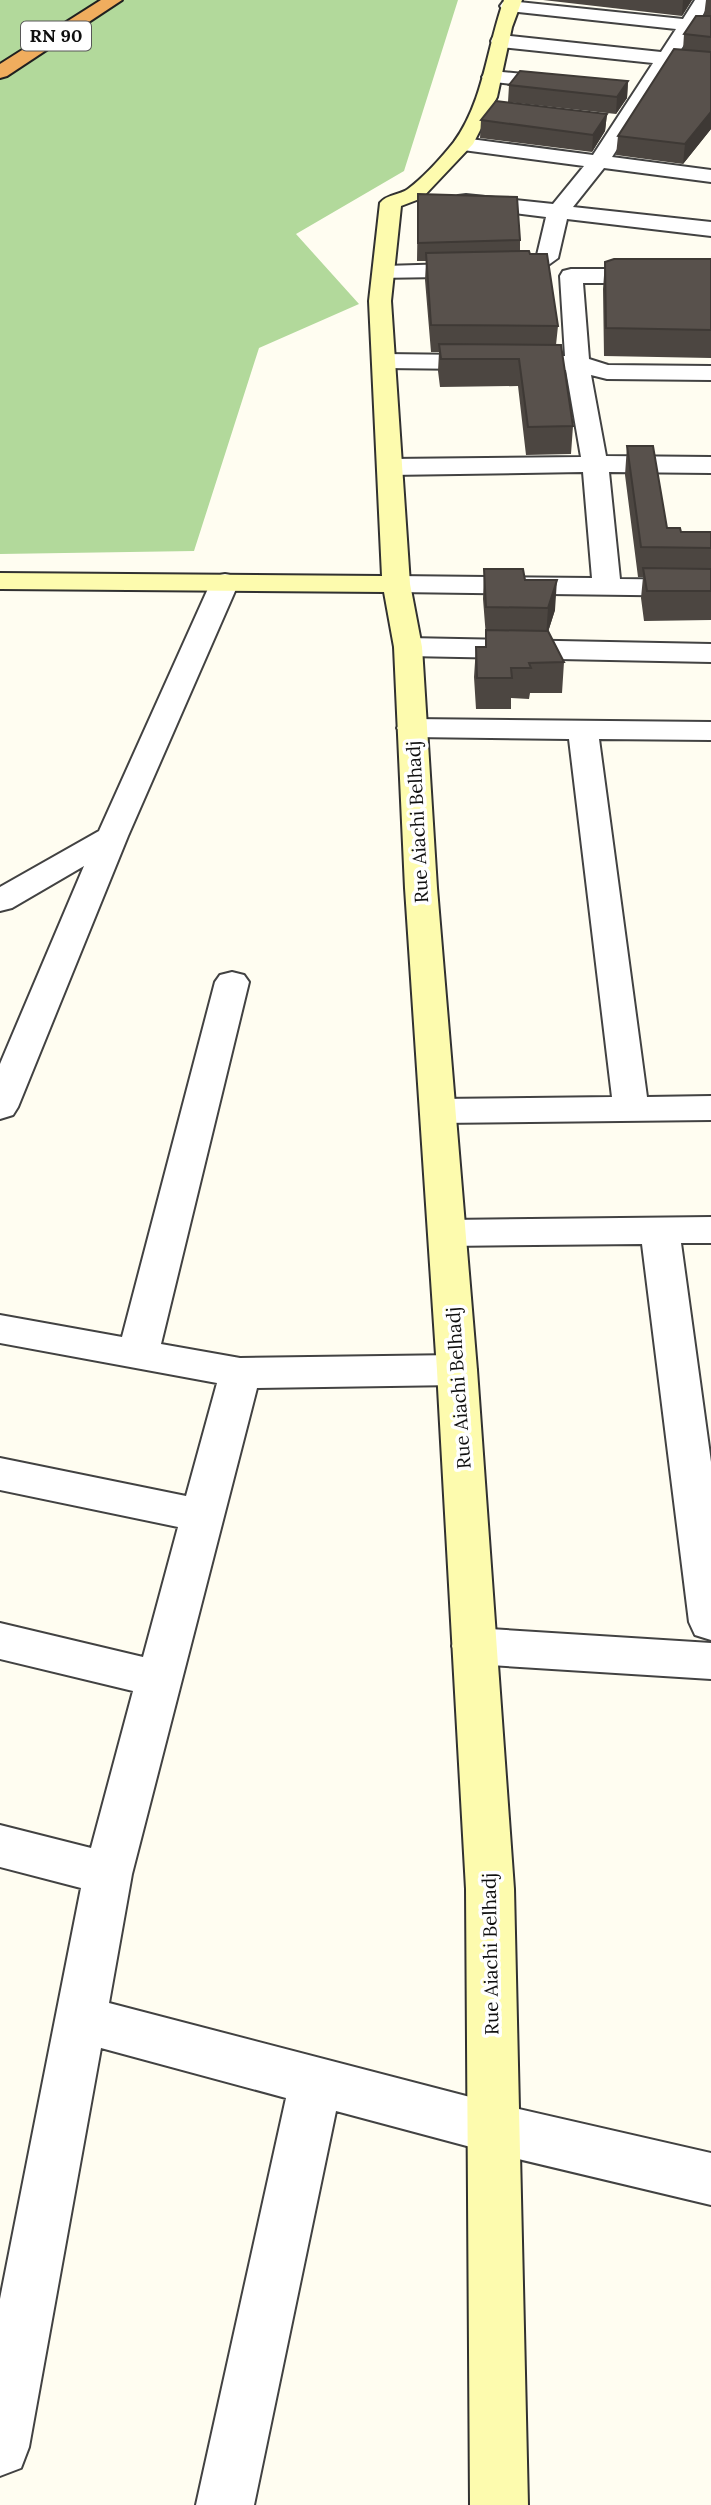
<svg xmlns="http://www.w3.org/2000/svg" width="711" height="2505" font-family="Lora,serif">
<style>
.forest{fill:#b2d99b}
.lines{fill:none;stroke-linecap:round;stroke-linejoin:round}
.street-casing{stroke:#424242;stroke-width:4}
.secondary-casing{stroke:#313131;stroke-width:4}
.highway-casing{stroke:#202020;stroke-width:4}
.street{fill:#fff;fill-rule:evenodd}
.secondary{fill:#fdfbae;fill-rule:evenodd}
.highway{fill:#f0ad5e;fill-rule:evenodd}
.wall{fill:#4c4641}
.shaded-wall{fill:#3e3935}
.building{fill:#58514c;stroke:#3e3935;stroke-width:2}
.labels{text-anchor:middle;stroke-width:7;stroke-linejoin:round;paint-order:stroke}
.shield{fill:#fff;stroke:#575757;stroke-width:2}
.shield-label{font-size:18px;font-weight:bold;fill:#0f0f0f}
.street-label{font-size:19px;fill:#0f0f0f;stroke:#fff}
</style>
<rect width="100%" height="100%" fill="#fffdf1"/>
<path class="forest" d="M0,0H458L404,171L296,234L359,304L259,348L194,551L0,554Z"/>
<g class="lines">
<g class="street-casing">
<path id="street" d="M695,0H711L700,20L711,22V32L693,31L678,54L711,57V69L671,65L612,157L711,170V182L604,168L573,207L711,222V236L567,219L558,258L540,271L515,276L376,278L373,273L376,268L384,266L515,262L537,255L546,217L458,206L455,201L458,196L466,195L553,204L584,166L463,150L456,148L453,144L456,140L463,138L593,155L653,63L500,47L493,45L491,41L493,37L500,35L661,52L676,29L509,11L503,10L500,6L503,2L509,1L683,19Z
M492,71L566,78L576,84L566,90L485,81L482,77L485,73Z
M571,269H711V283H583L589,359L608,365L711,366V380L607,379L591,375L606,456L711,457V473L609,472L620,579L711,580V596L396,592L386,590L382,584L386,578L396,576L592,578L583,472L390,475L381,472L377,467L381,462L390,459L581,457L566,370L384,368L376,366L372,361L376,356L384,354L565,356L560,276L563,271Z
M225,574L235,576L239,582L128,836L18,1107L13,1115L0,1119V1064L84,866L12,908L0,911V887L99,831L211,582L215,576Z
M408,638L711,644V662L408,656L398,653L394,647L398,641Z
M412,719L711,722V740L599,739L647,1097L711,1096V1120L438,1123L425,1119L420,1111L425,1103L438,1099L612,1097L569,739L412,737L401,734L397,728L401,722Z
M232,972L244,975L249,982L161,1344L240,1358L457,1355L471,1360L477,1370L471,1380L457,1385L257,1388L132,1874L109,2003L493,2103L711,2153V2205L493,2153L336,2111L254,2505H196L286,2098L101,2048L29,2447L21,2468L0,2476V2299L81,1888L0,1867V1825L91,1848L133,1691L0,1659V1623L143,1657L178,1527L0,1490V1458L186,1496L217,1383L0,1343V1315L122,1337L215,982L220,975Z
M711,1217V1243H681L711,1462V1640L695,1635L689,1622L642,1244L447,1246L434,1242L428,1233L434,1224L447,1220Z
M474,1628L711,1643V1679L474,1664L458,1659L452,1646L458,1633Z"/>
</g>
<g class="secondary-casing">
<path id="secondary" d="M504,0H522L512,27L497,97L473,144L422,198L401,206L391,301L410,584L422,647L437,888L477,1370L514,1889L528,2505H470L466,1889L437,1370L405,888L394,647L384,592L0,589V573L382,576L369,301L380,203C387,194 400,195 408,189C424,177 442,157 454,142C484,101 487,46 504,0Z"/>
</g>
<g class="highway-casing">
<path id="highway" d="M101,0H122L7,76L0,78V64Z"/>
</g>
<use href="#street" class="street"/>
<use href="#secondary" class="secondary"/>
<use href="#highway" class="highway"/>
</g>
<path class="wall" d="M543,0H692L682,16Z
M706,0H711V129L683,164L616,155L618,136L683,50L684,34L704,16Z
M628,81L627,98L616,114L508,102L509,85Z
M607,114L605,131L592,152L480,138L481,120Z
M418,194L520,240V251L530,254L558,326L556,345L573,426L571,454L526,455L518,386L440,387L438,371L439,352H431L425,280L426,261H417Z
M711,259V358L604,356L603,289L605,262Z
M627,446L667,528L681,532H711V620L644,621L641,598L643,577H638L625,475Z
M484,569L525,580L555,610L548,632L564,662L562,693H530L529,699L511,698V709H476L474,677L476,647H486V637L483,599Z"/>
<path class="shaded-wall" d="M683,0H692L682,16Z
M628,81L627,98L616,114L617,97Z
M711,112V129L683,164L685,144Z
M607,114L605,131L592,152L593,135Z
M557,580L555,610L546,638L548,608Z"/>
<path class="building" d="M696,16H711V37L684,34Z
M674,49L711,52V112L685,144L618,136Z
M520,71L628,81L617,97L509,85Z
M496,101L607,114L593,135L481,120Z
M418,194L517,197L520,240L418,243Z
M522,251H529L530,254H547L558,326L431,325L426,253Z
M614,259H711V330L606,328L605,262Z
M439,344L561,345L573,426L528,427L519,359H441Z
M627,446H653L667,528H680L681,532H711V548L641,547Z
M643,568L711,569V591H647Z
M484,569H523L525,580H557L548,608L486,607Z
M486,630L548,631L564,662L529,663L531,668H511L512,678H477L476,647H486Z"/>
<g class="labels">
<rect class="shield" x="21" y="21.5" width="70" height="29" rx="5"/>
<g class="shield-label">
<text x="56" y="42">RN 90</text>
</g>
<g class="street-label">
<text transform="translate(417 822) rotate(-93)" y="7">Rue Aiachi Belhadj</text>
<text transform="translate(458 1388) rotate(-94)" y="7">Rue Aiachi Belhadj</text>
<text transform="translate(490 1954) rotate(-91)" y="7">Rue Aiachi Belhadj</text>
</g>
</g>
</svg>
